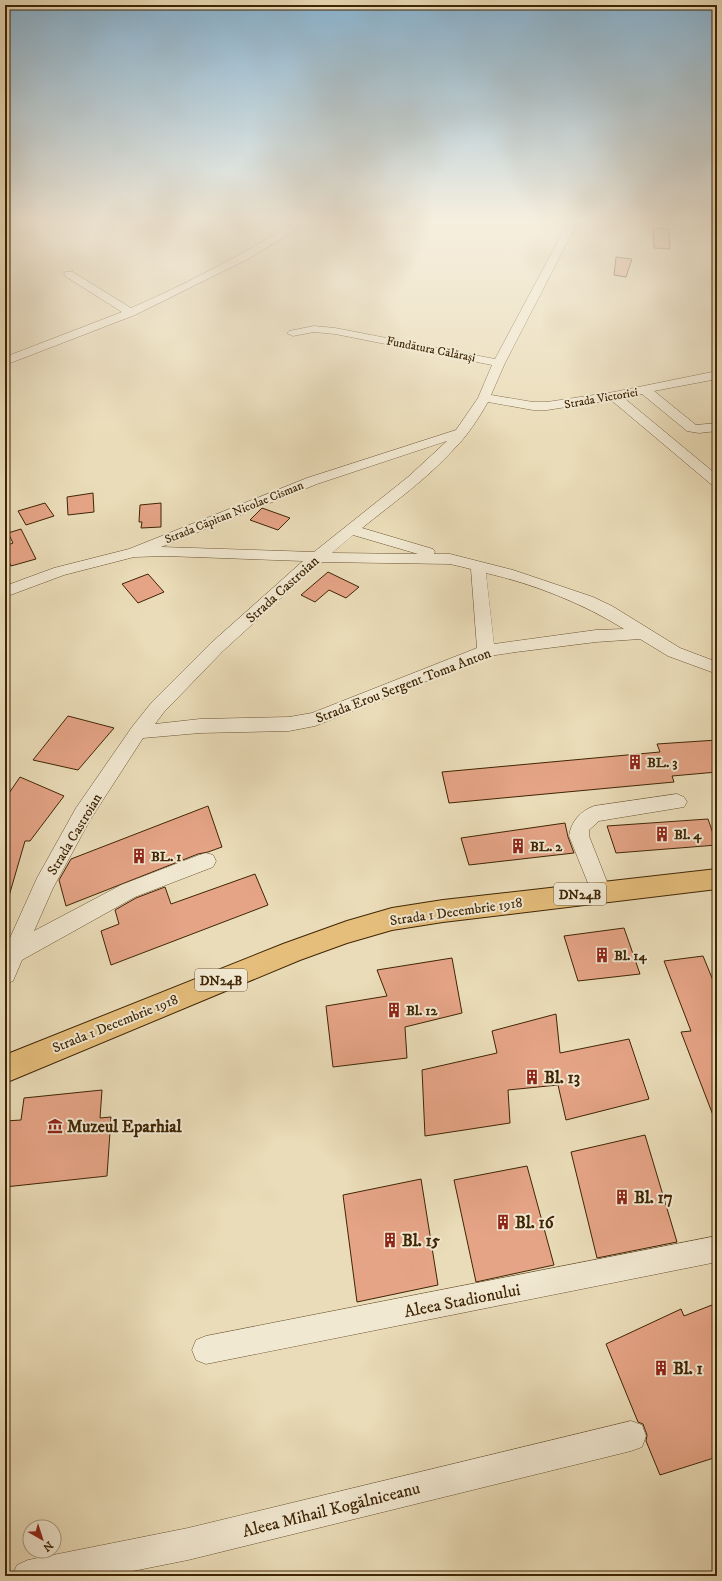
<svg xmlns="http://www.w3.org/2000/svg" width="722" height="1581" font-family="'IM FELL DW Pica',serif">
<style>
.building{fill:#e5a486;stroke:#3f2504}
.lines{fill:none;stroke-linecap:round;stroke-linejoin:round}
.minor-casing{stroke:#6a5331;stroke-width:1}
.highway-casing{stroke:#3f2504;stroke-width:2}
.minor{fill:#f1e8d1;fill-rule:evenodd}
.highway{fill:#e5be7c;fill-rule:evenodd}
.labels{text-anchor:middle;stroke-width:4;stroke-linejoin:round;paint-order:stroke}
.far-street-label{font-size:12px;fill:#3f2504;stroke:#f1e8d1}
.shield{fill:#f1e8d1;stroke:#746042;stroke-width:1}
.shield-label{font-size:13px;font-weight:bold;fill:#3f2504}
.street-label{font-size:14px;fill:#3f2504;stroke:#f1e8d1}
.poi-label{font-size:14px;font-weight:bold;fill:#3f2504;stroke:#f1e8d1;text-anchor:start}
.near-poi-label{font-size:17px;font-weight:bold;fill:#3f2504;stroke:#f1e8d1;text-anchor:start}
.near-street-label{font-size:17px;fill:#3f2504;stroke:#f1e8d1}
</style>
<rect width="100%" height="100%" fill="#eadcb8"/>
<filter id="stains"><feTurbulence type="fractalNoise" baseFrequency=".005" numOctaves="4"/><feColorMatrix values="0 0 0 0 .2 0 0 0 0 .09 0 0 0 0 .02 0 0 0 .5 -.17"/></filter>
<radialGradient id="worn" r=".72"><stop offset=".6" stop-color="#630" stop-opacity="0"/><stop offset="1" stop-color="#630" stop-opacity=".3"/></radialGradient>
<path class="building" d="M653,228L669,229L670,249L654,248Z
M616,257L632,259L626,277L614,275Z
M93,493L94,512L68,515L67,497Z
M45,503L54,516L26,525L18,511Z
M161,503V527L141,528L142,522H139L140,505Z
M262,508L290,518L278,530L250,520Z
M21,529L36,559L11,566L5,554V546L13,543L8,533Z
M328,572L359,587L346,598L329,590L315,602L301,595Z
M148,574L164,592L138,603L122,584Z
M68,716L114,728L78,770L33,760Z
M717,740V772L672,776L674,782L449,803L442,772L660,752L657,744Z
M20,777L64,796L30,841H25L9,896L5,895V799Z
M208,806L222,847L208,852L198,854L66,906L59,880L71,859Z
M708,819L717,845L616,853L607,826Z
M565,823L568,837L574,853L469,865L461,838Z
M255,874L268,905L111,965L101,931L119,924L115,910L136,898L165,887L171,904Z
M624,928L640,974L578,981L564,936Z
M703,956L717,990V1123H716L681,1032L691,1031L664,961Z
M452,958L462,1013L405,1027L407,1058L333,1067L326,1006L387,996L377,970Z
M556,1014L560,1053L629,1039L649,1099L566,1120L558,1085L508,1090L510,1123L425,1136L422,1070L497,1053L492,1031Z
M102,1090L100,1118L111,1117L107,1176L5,1187L9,1155L5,1156V1121L21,1120L24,1098Z
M645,1135L677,1242L597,1258L571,1152Z
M527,1166L554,1265L476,1282L454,1180Z
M421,1179L438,1285L357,1302L343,1195Z
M717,1303V1457L660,1475L646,1441L647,1435L643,1424L638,1422L606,1344L681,1309L684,1316Z"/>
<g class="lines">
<g class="minor-casing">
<path id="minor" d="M303,220H317L315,222L300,227L248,259L135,315L5,365V357L122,312L65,276L64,274L65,272H73L131,308C187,284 241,255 294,223Z
M572,220H582L574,229L505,363L491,395L533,402H547L614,392L717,371V379L654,391L696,425L717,423V431L699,433L687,431L642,394L624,398L717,475V486L712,485L611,400L547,410H533L488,402C478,419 468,435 454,449C427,479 393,503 362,528L433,549L435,552L434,554H450L513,570L593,597L612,606L680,648L717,662V674L668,656L640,639L596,642L516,652L489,656L315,726L289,731L200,733L143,738L90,820L53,888L34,931L121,885L199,855L206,853L213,855L216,861L213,867L135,897L22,960L13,981L5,984V949L37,878L76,808L132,727L152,702L211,643L303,561L166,556L134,557L64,575L5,597V586L54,568L129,549L307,478L456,430L478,398L492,365L335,334L314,332L293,336L287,333L289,331L314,326L335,328L495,359L565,228ZM447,441L408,477L314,552L161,547L317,484ZM353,535L418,554L332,553ZM321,562L450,564L471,569L477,648L312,713L289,717L200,719L155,724L164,712L223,651ZM486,573C534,584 582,603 624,629L596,630L494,644Z
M677,794L684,797L687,802L684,807L599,821L589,830V836L611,892L608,898L601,901L594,898L569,836C571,822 580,811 594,806Z
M717,1236V1262L206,1364L196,1360L192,1350L196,1340L206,1336Z
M631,1421L642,1425L646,1436L642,1447L631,1451L188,1560L108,1576H12L17,1565L28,1560L188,1528Z"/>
</g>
<g class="highway-casing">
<path id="highway" d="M717,869V889L443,922L392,930L347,943L300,960L5,1083V1055L283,944L347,921L392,908L443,900Z"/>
</g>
<use href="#minor" class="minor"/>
<use href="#highway" class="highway"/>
</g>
<linearGradient id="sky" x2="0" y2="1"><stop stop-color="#89b6d5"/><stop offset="0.5" stop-color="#f6efdf"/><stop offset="1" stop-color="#f6efdf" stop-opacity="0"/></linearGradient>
<rect width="722" height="441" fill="url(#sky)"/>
<defs>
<g id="building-bare" transform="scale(1.2)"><path d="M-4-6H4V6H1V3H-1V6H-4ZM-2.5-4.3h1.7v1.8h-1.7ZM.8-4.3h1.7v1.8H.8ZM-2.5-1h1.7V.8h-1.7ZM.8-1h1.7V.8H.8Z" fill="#8f2418" stroke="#f1e8d1" stroke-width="2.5" paint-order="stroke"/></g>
<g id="museum-bare" transform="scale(1.2)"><path d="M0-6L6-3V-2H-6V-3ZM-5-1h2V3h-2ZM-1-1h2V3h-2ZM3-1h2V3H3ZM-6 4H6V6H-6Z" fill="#8f2418" stroke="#f1e8d1" stroke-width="2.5" paint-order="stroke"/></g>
</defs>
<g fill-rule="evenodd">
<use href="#building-bare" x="635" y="762"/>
<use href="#building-bare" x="662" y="834"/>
<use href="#building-bare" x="518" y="846"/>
<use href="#building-bare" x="139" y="856"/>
<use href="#building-bare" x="602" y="955"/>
<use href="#building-bare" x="394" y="1010"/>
<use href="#building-bare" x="532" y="1077"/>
<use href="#museum-bare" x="55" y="1126"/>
<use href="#building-bare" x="622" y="1197"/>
<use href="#building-bare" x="503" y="1222"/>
<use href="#building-bare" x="390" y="1240"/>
<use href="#building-bare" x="661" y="1368"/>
</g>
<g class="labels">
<g class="far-street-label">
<text transform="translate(431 349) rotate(11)" y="4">Fundătura Călărași</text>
<text transform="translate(601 398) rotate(-10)" y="4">Strada Victoriei</text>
<text transform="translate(234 512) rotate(-22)" y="4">Strada Căpitan Nicolae Cisman</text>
</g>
<g class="shield">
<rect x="554" y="883" width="52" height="22" rx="3"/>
<rect x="195" y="969" width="52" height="22" rx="3"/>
</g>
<g class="shield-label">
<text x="580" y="899">DN24B</text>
<text x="221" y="985">DN24B</text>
</g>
<g class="street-label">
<text transform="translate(282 589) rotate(-42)" y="5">Strada Castroian</text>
<text transform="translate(403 685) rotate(-21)" y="5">Strada Erou Sergent Toma Anton</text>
<text transform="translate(74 834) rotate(-59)" y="5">Strada Castroian</text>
<text transform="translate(456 911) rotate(-8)" y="5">Strada 1 Decembrie 1918</text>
<text transform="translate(115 1023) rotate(-22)" y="5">Strada 1 Decembrie 1918</text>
</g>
<g class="poi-label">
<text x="647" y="767">BL. 3</text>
<text x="674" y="839">Bl. 4</text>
<text x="530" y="851">BL. 2</text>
<text x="151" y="861">BL. 1</text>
<text x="614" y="960">Bl. 14</text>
<text x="406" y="1015">Bl. 12</text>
</g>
<g class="near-poi-label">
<text x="544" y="1083">Bl. 13</text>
<text x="67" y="1132">Muzeul Eparhial</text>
<text x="634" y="1203">Bl. 17</text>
<text x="515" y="1228">Bl. 16</text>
<text x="402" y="1246">Bl. 15</text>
<text x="673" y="1374">Bl. 1</text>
</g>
<g class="near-street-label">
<text transform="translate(462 1300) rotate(-11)" y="6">Aleea Stadionului</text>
<text transform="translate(331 1509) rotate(-14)" y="6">Aleea Mihail Kogălniceanu</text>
</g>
</g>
<rect width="722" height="1581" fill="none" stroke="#eadcb8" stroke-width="20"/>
<rect x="6" y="6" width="710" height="1569" fill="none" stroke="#3f2504" stroke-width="2"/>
<rect x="10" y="10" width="702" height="1561" fill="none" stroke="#3f2504"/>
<g transform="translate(42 1539) rotate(141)"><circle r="19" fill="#f1e8d1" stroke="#aa9a7f"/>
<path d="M0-3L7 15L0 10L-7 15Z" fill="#8f2418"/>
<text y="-6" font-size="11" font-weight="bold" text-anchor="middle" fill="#3f2504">N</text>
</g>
<rect width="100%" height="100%" filter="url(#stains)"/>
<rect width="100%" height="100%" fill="url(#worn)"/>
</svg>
